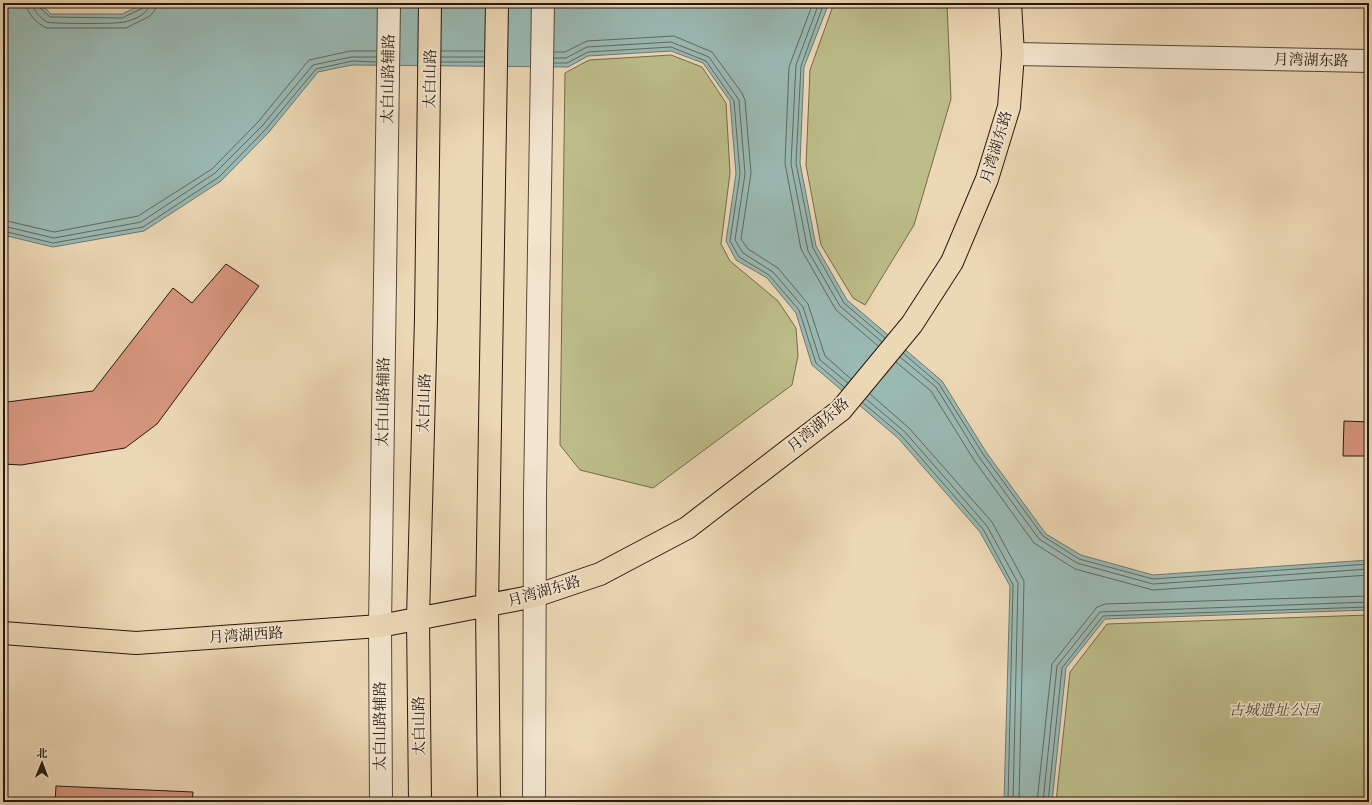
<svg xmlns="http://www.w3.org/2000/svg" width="1372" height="805" font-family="'IM FELL DW Pica','Noto Serif SC',serif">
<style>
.green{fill:#bdbd8a;stroke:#726a4c}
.water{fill:#9ab9b3;stroke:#6c7971}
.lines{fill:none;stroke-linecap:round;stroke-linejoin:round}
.shore{stroke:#606860;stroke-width:1}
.building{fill:#d7957e;stroke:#27180e}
.minor-casing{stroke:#584838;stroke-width:24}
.major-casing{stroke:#27180e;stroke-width:24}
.minor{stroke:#f3e6d0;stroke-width:22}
.major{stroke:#edd8b6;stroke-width:22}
.labels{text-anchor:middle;stroke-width:3.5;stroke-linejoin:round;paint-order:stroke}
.street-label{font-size:15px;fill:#27180e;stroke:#f3e6d0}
.park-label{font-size:15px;font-style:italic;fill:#544a33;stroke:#f3e6d0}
</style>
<rect width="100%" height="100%" fill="#edd8b6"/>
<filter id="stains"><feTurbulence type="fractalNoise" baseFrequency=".005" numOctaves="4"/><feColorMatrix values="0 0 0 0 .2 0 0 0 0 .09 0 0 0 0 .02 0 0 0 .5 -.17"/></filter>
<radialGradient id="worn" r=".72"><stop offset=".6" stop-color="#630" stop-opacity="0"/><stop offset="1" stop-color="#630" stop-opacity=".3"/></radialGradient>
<path class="green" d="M834,3H947L951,99L914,225L865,305L853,298L821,245L806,165L810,70Z
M671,55L702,67L726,103L730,173L721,244L730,261L778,301L796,328L798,356L792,385L653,488L580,470L560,445L565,73L589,60Z
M1369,615V802H1056L1070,672L1107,624Z"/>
<path class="water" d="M3,3H40L51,14H122L145,3H829L804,67L800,163L816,246L847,300L942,381L986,452L1046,534L1081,555L1153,575L1369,560V610L1105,619L1066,668L1052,802H1004L1010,586L980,532L898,438L812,365L796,313L767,278L736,260L726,241L736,174L730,101L703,63L671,51L588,56L568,67L352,65L318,72L269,132L221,181L144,231L53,247L3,235Z"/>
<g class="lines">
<path class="shore" d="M26,3C27,14 37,24 47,28H126L150,16L155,10L156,3
M32,3C33,10 41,19 47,22C53,24 118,24 124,22C134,20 149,14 150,3
M37,3L39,7L50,17L122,18L143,8L145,3
M813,3L789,67L785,163L801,249L836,310L878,346
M819,3L796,65L791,164L808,251L840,306L882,342
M824,3L801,66L796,163L813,248L844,303L885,338
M441,51H484
M554,52H565L587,41L674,36L712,52L742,93L745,100L751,173L741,239L748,249L778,268L808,304L825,356L851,379
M441,57H484
M554,58H566L587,47L671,42L709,57L739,100L745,174L735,240L743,253L773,272L803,307L820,360L848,383
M441,62H484
M554,63H567L588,52L671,47L706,61L734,101L740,174L730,241L739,257L769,275L799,310L816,363L844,387
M3,220L54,232L138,216L212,169L258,122L309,60L350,51H376
M3,226L54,238L141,222L215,173L262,126L313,65L351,57H376
M3,231L53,243L143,227L219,177L266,129L316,69L352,61L376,62
M903,353L939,384L983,454L1043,536L1079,559L1153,579L1369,564
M900,357L936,387L979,457L1039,539L1077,563L1153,584L1369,569
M896,362L931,391L974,460L1034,543L1075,569L1153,590L1369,575
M870,394L909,428L992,522L1024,581L1019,802
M866,399L905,432L987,526L1018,583L1013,802
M863,403L901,435L983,529L1013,585L1008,802
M1037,802L1052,664L1097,607L1105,604L1369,596
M1043,802L1057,666L1100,612L1369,602
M1048,802L1062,668L1103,616L1369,607"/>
</g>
<path class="building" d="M226,264L259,286L157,424L125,448L21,465L3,464V399L7,402L93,391L173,288L192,303Z
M1344,421L1369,422V456H1343Z
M56,786L193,792L192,802H55Z"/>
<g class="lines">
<g class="minor-casing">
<path id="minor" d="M1013,54L1369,61
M381,802L380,626L389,3
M534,802L535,495L543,3"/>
</g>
<g class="major-casing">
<path id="major" d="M3,633L136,643L380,626L535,596L600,574L687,528L841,410L912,324L952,262L987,179L1009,107L1013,54L1010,3
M420,802L418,618L426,318L430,3
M489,802L487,606L497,3"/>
</g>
<use href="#minor" class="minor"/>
<use href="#major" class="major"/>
</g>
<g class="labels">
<g class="street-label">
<text transform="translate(1311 60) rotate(1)" y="5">月湾湖东路</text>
<text transform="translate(388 79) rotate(-89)" y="5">太白山路辅路</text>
<text transform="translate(430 79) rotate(-89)" y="5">太白山路</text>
<text transform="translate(996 147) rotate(-73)" y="5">月湾湖东路</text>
<text transform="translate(383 402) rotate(-89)" y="5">太白山路辅路</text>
<text transform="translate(424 403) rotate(-88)" y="5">太白山路</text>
<text transform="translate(818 425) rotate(-40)" y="5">月湾湖东路</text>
<text transform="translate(544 591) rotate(-16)" y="5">月湾湖东路</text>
<text transform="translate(246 635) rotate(-4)" y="5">月湾湖西路</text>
<text transform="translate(380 726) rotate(-90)" y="5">太白山路辅路</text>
<text transform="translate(419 726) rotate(-91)" y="5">太白山路</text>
</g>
<g class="park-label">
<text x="1274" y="715">古城遗址公园</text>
</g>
</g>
<rect width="1372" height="805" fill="none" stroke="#edd8b6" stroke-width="16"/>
<rect x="4" y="4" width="1364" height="797" fill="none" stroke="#27180e" stroke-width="2"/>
<rect x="8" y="8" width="1356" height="789" fill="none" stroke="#27180e"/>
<g transform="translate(42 763) rotate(1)" stroke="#f3e6d0" stroke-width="3" paint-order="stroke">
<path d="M0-3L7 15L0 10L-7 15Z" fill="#27180e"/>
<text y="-6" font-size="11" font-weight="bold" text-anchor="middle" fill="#27180e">北</text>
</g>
<rect width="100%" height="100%" filter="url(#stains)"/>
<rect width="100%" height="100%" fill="url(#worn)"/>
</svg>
